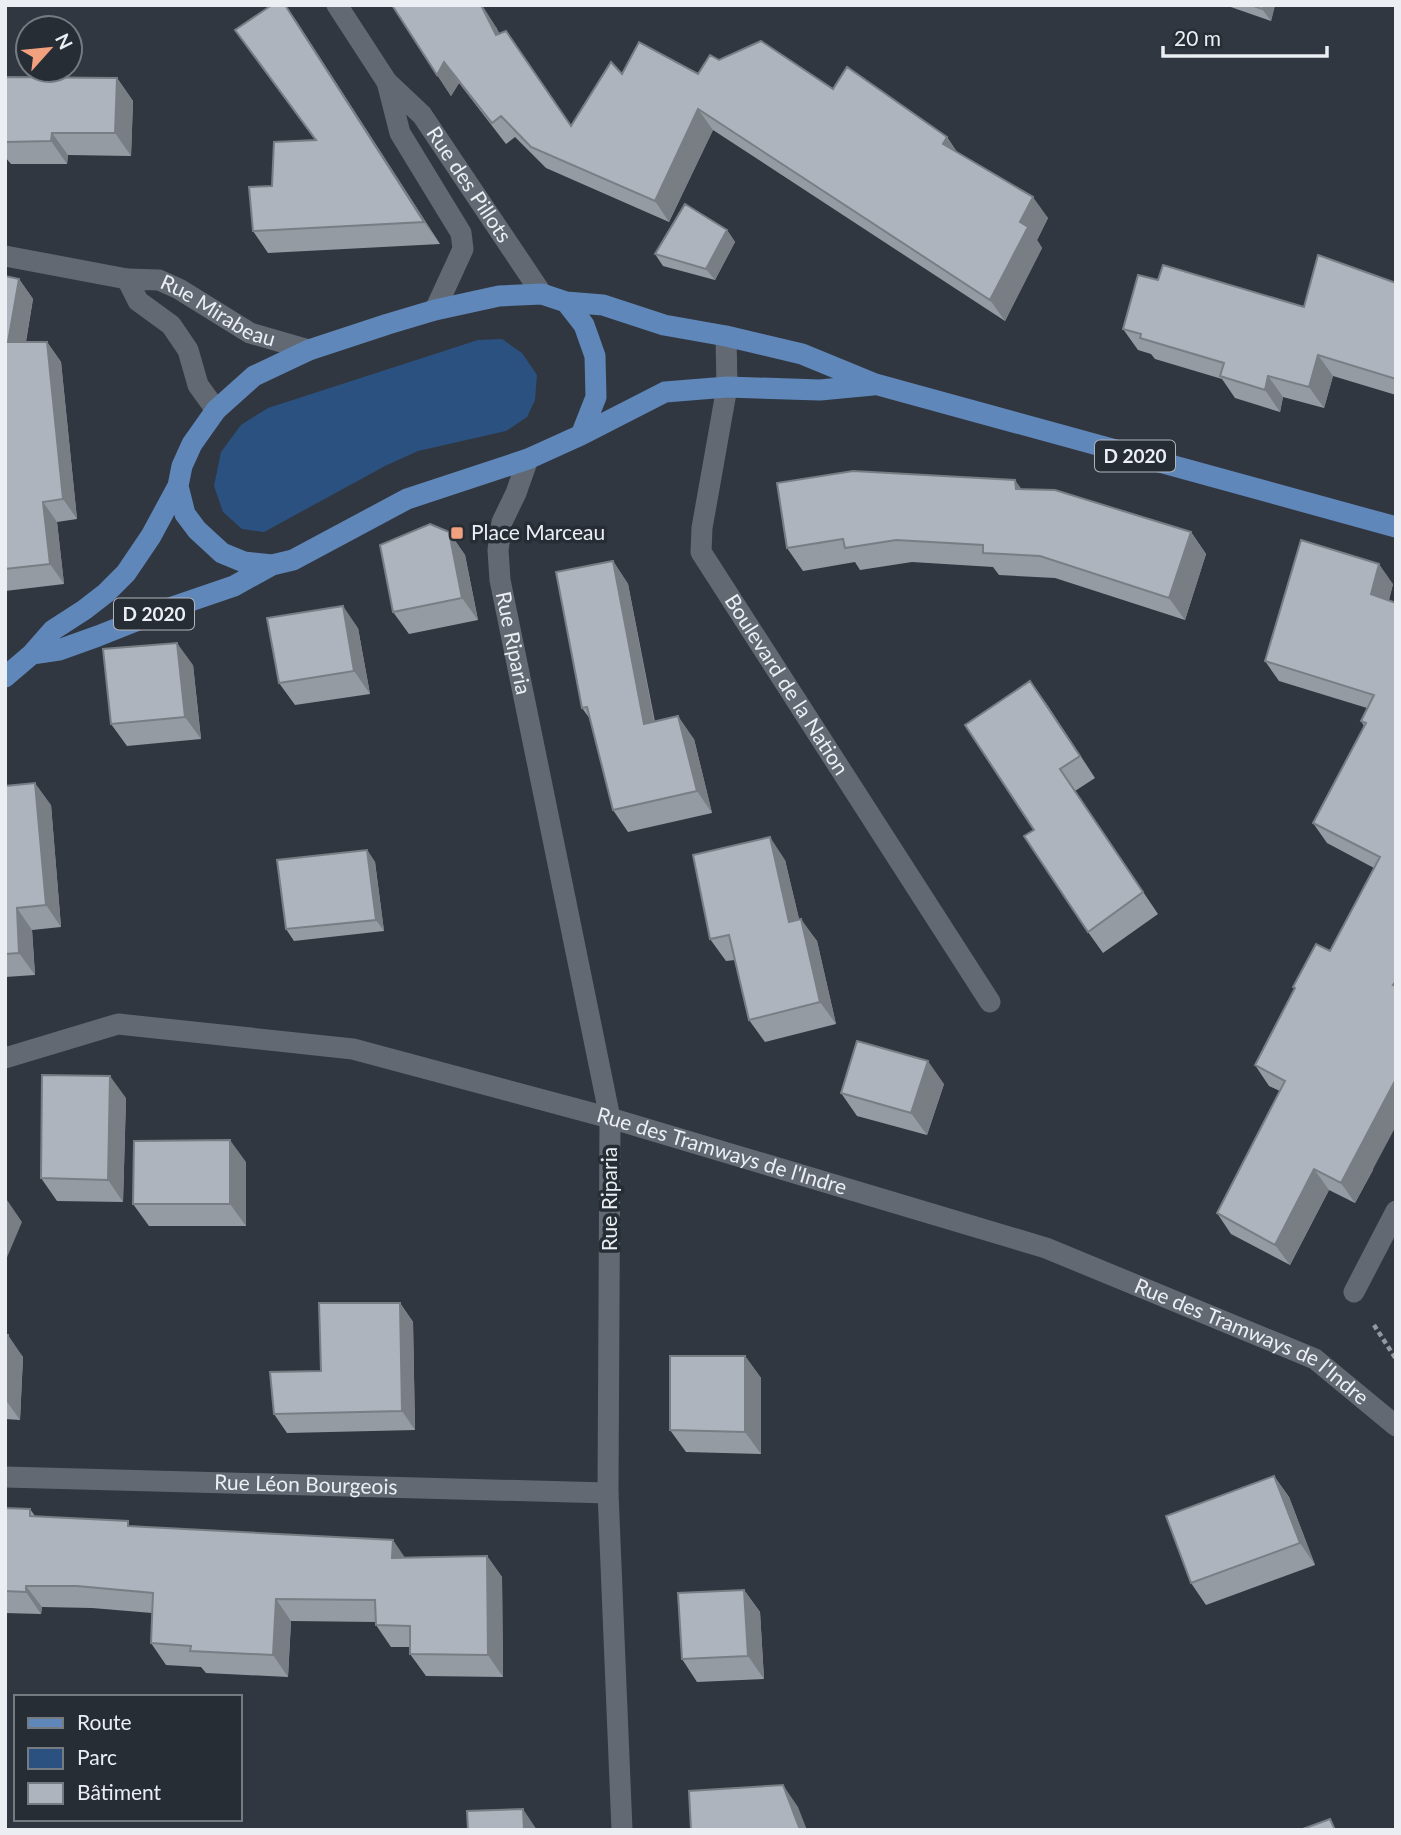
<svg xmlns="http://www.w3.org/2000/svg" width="1401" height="1835" font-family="Lato,sans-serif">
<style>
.green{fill:#2b5180}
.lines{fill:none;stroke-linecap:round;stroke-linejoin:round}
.path{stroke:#93989e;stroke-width:4.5;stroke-dasharray:5 3.5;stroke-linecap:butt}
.minor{stroke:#626972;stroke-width:21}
.primary{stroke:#6087b9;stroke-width:21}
.wall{fill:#959ba3}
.shaded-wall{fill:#797e85}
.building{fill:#adb4be;stroke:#797e85;stroke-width:2}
.poi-dot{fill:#f1a17d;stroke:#272d35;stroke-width:2.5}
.labels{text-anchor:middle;stroke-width:7;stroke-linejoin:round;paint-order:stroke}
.shield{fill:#272d35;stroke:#b0b5bb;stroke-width:2}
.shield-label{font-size:19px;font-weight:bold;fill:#ebeff4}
.street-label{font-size:21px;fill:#ebeff4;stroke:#272d35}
.poi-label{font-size:21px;fill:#ebeff4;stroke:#272d35;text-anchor:start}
</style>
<rect width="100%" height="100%" fill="#313740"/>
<path class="green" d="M502,339L522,353L537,375L535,400L527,417L506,431L418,451L385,466L264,532L242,529L223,512L214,486L221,452L241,425L268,408L478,340Z"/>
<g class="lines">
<path class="path" d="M1374,1325L1396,1359"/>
<g class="minor">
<path d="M337,5L387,82"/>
<path d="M5,256L127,279"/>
<path id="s1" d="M435,310L463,249L461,233L400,133L387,82L422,115L542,294"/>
<path id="s2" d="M726,336L727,387L702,528L701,552L990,1002"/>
<path id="s3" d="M216,410L198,385L188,350L171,325L138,301L127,279L159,280L179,289L250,333L309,350"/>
<path id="s4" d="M528,459L516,493L502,522L498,550L500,580L610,1118L608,1493L622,1830"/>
<path id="s5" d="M5,1058L118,1024L353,1049L610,1118L1046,1248L1315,1359L1396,1426"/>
<path d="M1354,1292L1396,1211"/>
<path id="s6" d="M5,1477L608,1493"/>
</g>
<path class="primary" d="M566,302L584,325L595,356L596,397L581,435L528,459L407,499L293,560L272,565L244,562L222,553L197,530L185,514L178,486L182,466L192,444L216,410L254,376L309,350L388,324L435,310L499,296L542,294L566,302L603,305L664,325L726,336L802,354L875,384L1396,527
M581,435L665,392L727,387L820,390L873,385
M32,654L59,650L98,636L161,611L234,586L272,565
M5,677L32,654L53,630L84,610L106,593L126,573L151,536L178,486"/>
</g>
<path class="wall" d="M285,5L297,22L440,244L268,253L253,231L272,186L315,140L235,30Z
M392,5L496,27L499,33L571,125L622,74H698L719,60L833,89L947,137L957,152L1048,218L1037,240L1042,248L1005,321L713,130L669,222L546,168L515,137L506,144L459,83L451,96Z
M1225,5H1275L1271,21Z
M5,77L117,78L133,101L131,156L68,155L67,164H11L5,157Z
M727,230L735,242L715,280L663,266L655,254Z
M5,276L19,279L33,299L26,342H47L61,362L77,519L57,522L64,584L5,591Z
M1396,283V395L1333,376L1324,408L1283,397L1280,412L1235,398L1222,379L1155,359L1151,354L1138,350L1123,329L1304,307Z
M1022,489L1191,532L1206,554L1185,620L1055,578L999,575L993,567L912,562L860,570L855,562L803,571L787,548Z
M449,532L465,555L478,620L409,634L393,612Z
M613,561L628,584L655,722L694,739L712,813L628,832L613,810L590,719L582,708Z
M1393,584L1389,600L1373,1170L1355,1203L1329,1190L1290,1265L1231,1234L1217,1213L1280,1091L1269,1086L1255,1065L1295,989L1293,987L1330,951L1374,868L1327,843L1313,823L1364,726L1361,721L1367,708L1279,681L1265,661Z
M358,628L370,694L295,705L279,683Z
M193,665L201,739L127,746L111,724Z
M1046,703L1095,778L1075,791L1158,914L1103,953L1088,932L1034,830Z
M5,786L51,805L61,927L32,930L35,975L5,977Z
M367,850L375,862L384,931L294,941L286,929Z
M785,860L799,919L817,941L836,1024L765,1042L749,1020L735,960L726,961L710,939Z
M944,1084L927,1135L857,1116L841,1093Z
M126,1098L123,1202L57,1201L41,1178Z
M246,1162V1226H149L133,1204Z
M400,1303L413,1322L415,1430L287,1433L274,1414Z
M5,1335L23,1357L20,1420L5,1419Z
M745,1356L761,1378V1454L686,1452L670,1430Z
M1274,1476L1289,1497L1315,1565L1206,1605L1191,1583Z
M5,1508L30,1509L35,1516L404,1557L487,1556L502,1577L503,1677L426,1676L410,1654V1647H391L376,1625V1622L291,1621L288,1677L206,1673L201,1667L166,1665L151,1643L152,1613L92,1608L42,1607L41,1614L5,1613Z
M744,1590L760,1612L764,1679L697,1682L682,1659Z"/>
<path class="shaded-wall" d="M285,5L297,22L440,244L424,222Z
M481,5H482L496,27L511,56L496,35Z
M1264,5H1275L1271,21L1262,9Z
M444,62L459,83L451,96L437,75Z
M117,78L133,101L131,156L115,133Z
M698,109L713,130L669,222L655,201Z
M52,133L68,155L67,164L51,141Z
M947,137L961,158L943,144Z
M1033,197L1048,218L1037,240L1042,248L1005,321L990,300L1020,222Z
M727,230L735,242L715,280L706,269Z
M19,279L33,299L22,363L8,342Z
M47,342L61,362L77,519L63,499Z
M1318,355L1333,376L1324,408L1309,387Z
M1268,376L1283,397L1280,412L1265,390Z
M1015,480L1031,502L1016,489Z
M43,502L57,522L64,584L50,564Z
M449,532L465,555L478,620L462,598Z
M1191,532L1206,554L1185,620L1169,598Z
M613,561L628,584L659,747L644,724Z
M1379,564L1393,584L1385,614L1371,594Z
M343,606L358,628L370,694L354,671Z
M177,643L193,665L201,739L185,717Z
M1030,681L1046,703L1095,778L1080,756Z
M678,716L694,739L712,813L697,791Z
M35,783L51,805L61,927L46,905Z
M770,837L785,860L805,944L789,922Z
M367,850L375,862L384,931L376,920Z
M17,908L32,930L35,975L19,953Z
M801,919L817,941L836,1024L820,1002Z
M928,1061L944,1084L927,1135L911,1113Z
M110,1076L126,1098L123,1202L108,1180Z
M1396,1079V1126L1355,1203L1341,1183Z
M230,1140L246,1162V1226L230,1204Z
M1314,1169L1329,1190L1290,1265L1275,1245Z
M7,1200L22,1222L5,1262V1205Z
M400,1303L413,1322L415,1430L402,1411Z
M8,1335L23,1357L20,1420L5,1399Z
M745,1356L761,1378V1454L745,1432Z
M1274,1476L1289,1497L1315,1565L1300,1543Z
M393,1540L408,1562L392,1558Z
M487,1556L502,1577L503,1677L488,1655Z
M26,1586L42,1607L41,1614L26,1592Z
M744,1590L760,1612L764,1679L748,1656Z
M276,1599L291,1621L288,1677L273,1655Z
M783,1785L798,1807L807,1830H800Z
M523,1809L537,1830H524Z"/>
<path class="building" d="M272,5H285L424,222L253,231L249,187L272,186L274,142L316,140L235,30Z
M392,5H481L496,35L506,31L571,126L611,62L622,74L639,42L698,74L710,55L719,60L761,41L833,89L847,67L947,137L943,144L1033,197L1020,222L1028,227L990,300L698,109L655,201L531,147L501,116L492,123L444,62L437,75Z
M1251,5H1264L1262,9Z
M5,77L117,78L115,133H52L51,141L5,142Z
M685,204L727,230L706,269L655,254Z
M1318,255L1396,283V379L1318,355L1309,387L1268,376L1265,390L1220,376L1224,363L1140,338L1141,334L1123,329L1138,275L1158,280L1163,265L1304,307Z
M5,276L19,279L8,342H47L63,499L43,502L50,564L5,569Z
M853,471L1015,480L1016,489L1055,490L1191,532L1169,598L1040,556L983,553V545L896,540L845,548L843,539L787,548L777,483Z
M430,524L449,532L462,598L393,612L380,545Z
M1301,540L1379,564L1371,594L1396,603V981L1393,985L1396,986V1079L1341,1183L1314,1169L1275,1245L1217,1213L1285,1081L1255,1065L1295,988L1293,987L1316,944L1330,951L1380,857L1313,823L1366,723L1361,721L1374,695L1265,661Z
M613,561L644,724L678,716L697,791L613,810L587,707L582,708L556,572Z
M343,606L354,671L279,683L267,618Z
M177,643L185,717L111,724L103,649Z
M1030,681L1080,756L1060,769L1143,892L1088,932L1024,836L1034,830L965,725Z
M35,783L46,905L17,908L19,953L5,954V786Z
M770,837L789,922L801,919L820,1002L749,1020L729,935L710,939L693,855Z
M367,850L376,920L286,929L277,860Z
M857,1041L928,1061L911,1113L841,1093Z
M42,1075L110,1076L108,1180L41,1178Z
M230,1140V1204H133L134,1141Z
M319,1303H400L402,1411L274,1414L270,1372L321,1371Z
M5,1335H8L5,1394Z
M670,1356H745V1432L670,1430Z
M1274,1476L1300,1543L1191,1583L1166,1516Z
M5,1508L30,1509V1516L128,1521V1526L393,1540L392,1558L487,1556L488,1655L410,1654V1626L376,1625L375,1600L276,1599L273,1655L190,1651L191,1646L151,1643L153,1593L77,1586H26V1592L5,1591Z
M744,1590L748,1656L682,1659L678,1593Z
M783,1785L800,1830H691L689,1791Z
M523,1809L524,1830H468L467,1811Z
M1330,1819L1335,1830H1300Z"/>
<rect class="poi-dot" x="450" y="526" width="14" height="14" rx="3.5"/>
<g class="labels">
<g class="shield">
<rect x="1095" y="440.5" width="80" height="31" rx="5"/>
<rect x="114" y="598.5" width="80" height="31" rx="5"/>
</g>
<g class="shield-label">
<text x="1135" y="463">D 2020</text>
<text x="154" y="621">D 2020</text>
</g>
<g class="street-label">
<text dy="7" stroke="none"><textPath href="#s1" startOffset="385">Rue des Pillots</textPath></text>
<text dy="7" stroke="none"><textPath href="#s3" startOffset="262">Rue Mirabeau</textPath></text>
<text dy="7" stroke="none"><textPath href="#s4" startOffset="191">Rue Riparia</textPath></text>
<text dy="7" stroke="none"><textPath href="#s2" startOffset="376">Boulevard de la Nation</textPath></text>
<text dy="7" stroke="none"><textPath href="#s5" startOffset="737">Rue des Tramways de l'Indre</textPath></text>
<text transform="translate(610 1199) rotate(-90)" y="7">Rue Riparia</text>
<text dy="7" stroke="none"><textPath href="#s5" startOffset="1302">Rue des Tramways de l'Indre</textPath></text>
<text dy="7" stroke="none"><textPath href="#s6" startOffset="301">Rue Léon Bourgeois</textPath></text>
</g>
<g class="poi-label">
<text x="471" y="540">Place Marceau</text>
</g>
</g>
<rect width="1401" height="1835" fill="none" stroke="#ebeff4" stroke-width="14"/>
<rect x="14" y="1695" width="228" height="126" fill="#272d35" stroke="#757b81" stroke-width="2"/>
<rect x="28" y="1718" width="35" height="10" fill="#6087b9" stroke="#757b81" stroke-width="2"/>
<text x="77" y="1730" font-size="21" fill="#ebeff4">Route</text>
<rect x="28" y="1748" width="35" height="21" fill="#2b5180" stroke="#757b81" stroke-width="2"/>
<text x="77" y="1765" font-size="21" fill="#ebeff4">Parc</text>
<rect x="28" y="1783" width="35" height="21" fill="#adb4be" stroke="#757b81" stroke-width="2"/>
<text x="77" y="1800" font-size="21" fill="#ebeff4">Bâtiment</text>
<g transform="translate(49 49) rotate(63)"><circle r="33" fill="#272d35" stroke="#757b81" stroke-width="2"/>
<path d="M0-5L12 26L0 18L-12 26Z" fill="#f1a17d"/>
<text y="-10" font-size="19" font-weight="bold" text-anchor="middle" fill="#ebeff4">N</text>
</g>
<path d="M1163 46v10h164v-10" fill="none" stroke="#ebeff4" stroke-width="3.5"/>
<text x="1174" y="46" font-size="21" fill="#ebeff4" stroke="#272d35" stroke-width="5" paint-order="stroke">20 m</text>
</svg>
